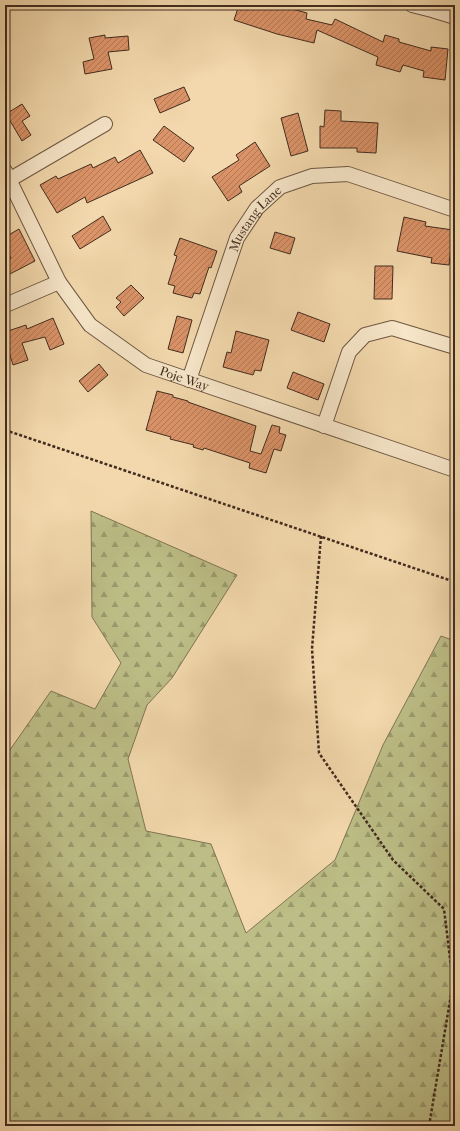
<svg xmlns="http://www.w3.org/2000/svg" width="460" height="1131" font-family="'IM FELL French Canon',serif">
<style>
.forest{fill:url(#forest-firs);stroke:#807553}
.building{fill:url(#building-hatch);stroke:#422c1f}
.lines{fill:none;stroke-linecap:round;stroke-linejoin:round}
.minor-casing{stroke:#6e5742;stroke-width:16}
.path{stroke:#422c1f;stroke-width:2.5;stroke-dasharray:3 2;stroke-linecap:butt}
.minor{stroke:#f7e6c9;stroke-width:14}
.labels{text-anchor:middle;stroke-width:4;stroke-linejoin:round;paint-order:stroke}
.street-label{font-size:13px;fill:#422c1f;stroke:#f7e6c9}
</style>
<defs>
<pattern id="forest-firs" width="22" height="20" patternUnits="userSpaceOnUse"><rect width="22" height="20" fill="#bdbe87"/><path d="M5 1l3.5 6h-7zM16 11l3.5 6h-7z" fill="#9b9b6e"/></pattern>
<pattern id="building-hatch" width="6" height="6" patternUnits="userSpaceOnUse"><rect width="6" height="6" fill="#db9368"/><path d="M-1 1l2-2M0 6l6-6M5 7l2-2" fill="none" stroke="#b37855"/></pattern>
</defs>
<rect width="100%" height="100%" fill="#f2d8ac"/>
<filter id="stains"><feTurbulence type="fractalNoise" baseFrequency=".005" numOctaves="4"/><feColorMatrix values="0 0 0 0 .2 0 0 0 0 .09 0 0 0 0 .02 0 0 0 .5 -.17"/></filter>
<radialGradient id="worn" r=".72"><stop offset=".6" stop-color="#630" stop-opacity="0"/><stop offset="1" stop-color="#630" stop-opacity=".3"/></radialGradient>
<path class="forest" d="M91,511L237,575L172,678L147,705L128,759L146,831L211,844L246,933L335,860L383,745L441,636L455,641V1126H5V757L51,691L95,709L121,663L92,617Z"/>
<path class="building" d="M239,5H278L307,13L306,19L332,25L335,19L383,42L385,35L399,39V42L431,51V47L448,49L445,80L423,77L424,71L403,65L400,72L376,65L378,57L317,30L314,43L277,34L234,20Z
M105,35V38L128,36L129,50L108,52L112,69L85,74L83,62L94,59L89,38Z
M184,87L190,100L160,113L154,99Z
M22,104L30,116L22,121L31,135L22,141L6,114Z
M325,110L341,111V121L378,123L376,153L357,152V148H320V126L324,127Z
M298,113L308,151L291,156L281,118Z
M164,126L194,148L184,162L153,140Z
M255,142L270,166L239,186L242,192L228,201L212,177L239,160L236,155Z
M140,150L153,173L87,203L85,197L57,213L40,185L56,176L58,179L91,164L93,168L115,157L118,163Z
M103,216L111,230L80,249L72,236Z
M404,217L426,222L425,226L453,230L449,265L431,263L432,258L397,251Z
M19,229L35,261L8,275L5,269V261L11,258L5,246V237Z
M275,232L295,238L290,254L270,248Z
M180,238L217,251L211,268L209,267L200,294L194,293L192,298L173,293L175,286L168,284L177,256L174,255Z
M375,266H393L392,299H374Z
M131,285L144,298L124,316L116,307L121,302L116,298Z
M298,312L330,324L324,342L291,330Z
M177,316L192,320L183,353L168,349Z
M53,318L64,344L50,350L45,337L22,343L28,360L13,365L5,339V332L26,325L27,329Z
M236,331L269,340L261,371L255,370L253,375L223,367L227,352L231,353Z
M99,364L108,375L88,392L79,381Z
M293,372L324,384L318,400L287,388Z
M157,391L173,395V397L188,401V402L256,426L250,451L261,454L272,425L280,427L279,433L286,435L281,451L274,449L266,473L249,468L250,463L204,448L203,450L193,447L194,445L170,439L171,437L146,430Z"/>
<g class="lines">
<g class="minor-casing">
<g id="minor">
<path d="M412,5L432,10L455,17"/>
<path id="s1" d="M5,171L59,282L90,325L146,365L455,470"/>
<path d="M9,180L105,124"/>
<path d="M5,304H8L59,282"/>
<path id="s2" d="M189,380L237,238L257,208L280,187L312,176L348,174L455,210"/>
<path d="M324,426L349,352L365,335L392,328L455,347"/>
</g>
</g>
<path class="path" d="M5,430L455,582
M321,536L312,649L319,753L393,860L444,909L453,983L429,1126"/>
<use href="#minor" class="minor"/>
</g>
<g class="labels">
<g class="street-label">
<text dy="5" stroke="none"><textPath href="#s2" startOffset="176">Mustang Lane</textPath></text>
<text dy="5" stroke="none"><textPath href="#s1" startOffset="286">Poje Way</textPath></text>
</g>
</g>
<rect width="460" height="1131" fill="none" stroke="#f2d8ac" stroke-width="20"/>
<rect x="6" y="6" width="448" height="1119" fill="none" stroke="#422c1f" stroke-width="2"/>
<rect x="10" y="10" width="440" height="1111" fill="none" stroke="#422c1f"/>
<rect width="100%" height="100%" filter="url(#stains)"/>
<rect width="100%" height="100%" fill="url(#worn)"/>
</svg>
